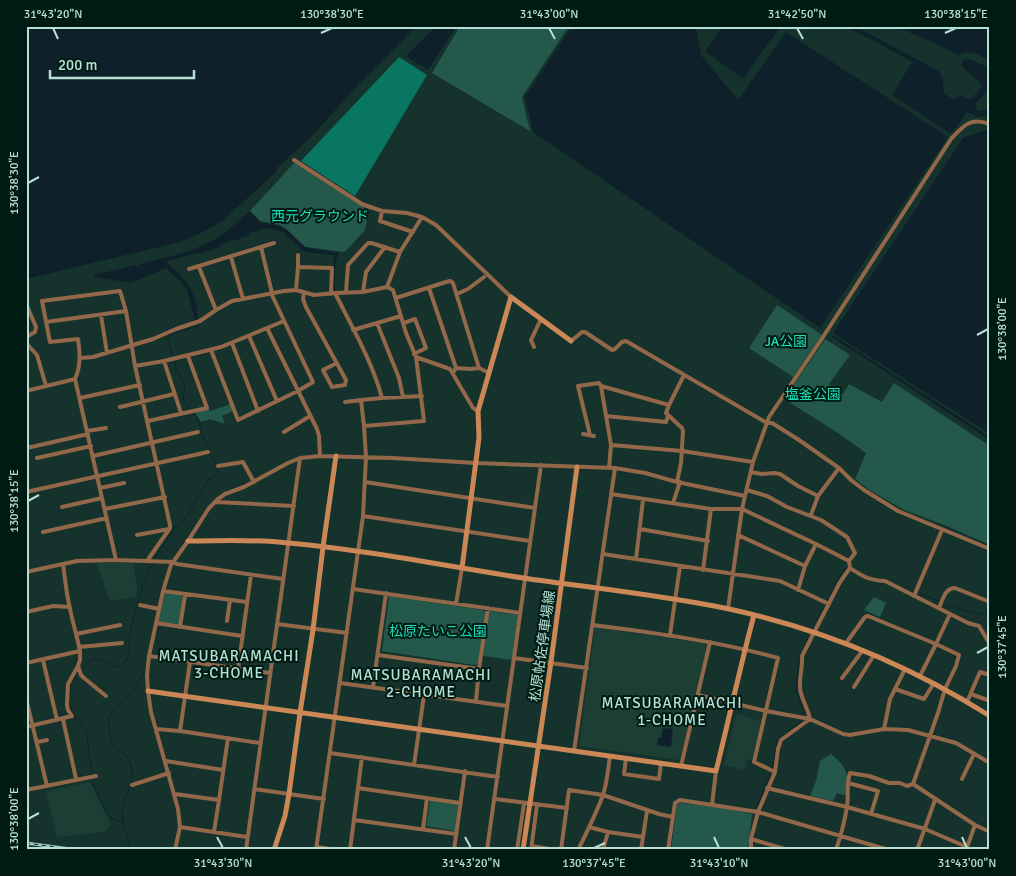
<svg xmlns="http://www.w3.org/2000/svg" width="1016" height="876" font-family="Signika,'Noto Sans JP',sans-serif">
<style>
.built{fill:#1c3e35}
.green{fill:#24584b}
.forest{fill:#087661}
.water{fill:#0e212b}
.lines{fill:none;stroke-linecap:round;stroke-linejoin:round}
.stream{stroke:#0e212b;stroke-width:1}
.street{stroke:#93674a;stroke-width:4}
.secondary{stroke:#cc8757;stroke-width:5}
.rail-casing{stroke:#a1cabe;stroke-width:3}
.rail{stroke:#001b14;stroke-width:1;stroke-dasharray:4;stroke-linecap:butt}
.ticks{fill:none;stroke:#b5e0d3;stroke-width:2}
.labels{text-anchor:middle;stroke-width:4;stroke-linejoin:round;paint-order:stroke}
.park-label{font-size:14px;fill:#1bdeb9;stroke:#001b14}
.street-label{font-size:14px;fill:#b5e0d3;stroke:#001b14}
.neighbourhood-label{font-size:15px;letter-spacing:1px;fill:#b5e0d3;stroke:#001b14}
.neatline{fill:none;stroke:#b5e0d3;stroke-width:2}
.ticks-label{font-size:12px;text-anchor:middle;fill:#b5e0d3}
</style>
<rect width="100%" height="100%" fill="#15332c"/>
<path class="built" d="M98,563H133L137,587L136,597L110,601L97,565Z
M595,627L708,644L680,760L579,746Z
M736,714L761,721L752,760L747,759L744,770L724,765Z
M90,782L111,825L104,832L57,837L46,791Z"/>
<path class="green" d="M460,26H569L522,97L530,131L432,73Z
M294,163L304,167L369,208L365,230L345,252L305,247L286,229L280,225L260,221L250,211Z
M777,305L822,335L793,377L749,348Z
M825,339L850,355L829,384L843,394L849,384L882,402L894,383L990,446V545L947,526L904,510L868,489L855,479L866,453L838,433L784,399Z
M230,404L233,411L222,416L225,424L210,419L201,422L195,412L208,409L211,411Z
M164,593L181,595L183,598L179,624L157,622Z
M389,596L482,610L486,612L478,664L474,665L382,651Z
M874,597L886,603L880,617L864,610Z
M489,611L518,615L512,660L483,656Z
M831,754C849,769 848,774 847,796L837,793L833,801L810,796L816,781L820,761Z
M430,800L458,804L455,831L426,826Z
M680,803L717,807L752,814L748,850H671L677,805Z"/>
<path class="forest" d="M399,57L427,75L355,196L301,161Z"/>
<path class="water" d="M26,26H417L359,84L310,138L277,168V171L221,222L199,234L180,242L26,279Z
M436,26H457L428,70L406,56Z
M572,26H696L701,55L738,100L786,32L948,137L820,328L533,132L525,97Z
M723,26H781L743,79L705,51Z
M844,26H854L866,32L939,71L943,80L944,93L953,100L960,95L970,100L982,87L978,80L964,69L961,64C962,63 963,61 964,60C969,57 984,66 990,68V92L987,91L976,103L975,106L977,110L980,111L986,109L990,112V117L988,116L978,117L967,112L952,133L948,132L892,95L912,62L874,41Z
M894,26H990V60C980,56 968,47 959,56C939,43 916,36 894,26Z
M985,130L990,131V434L833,333L963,138Z
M250,211L260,222L280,226L286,229L305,247L339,253C334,262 335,279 335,290H333L334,255L312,253L303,251L283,232L266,228L249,233V236L221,244L220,247L199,254L197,253L168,261L167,263C188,281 197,292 198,320L195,321L187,290L182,283L166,268L131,283L95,277L94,275L136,265L137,267L140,266L139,264C167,257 195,252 220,236C230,229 240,219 250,211Z
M833,335L990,437V440L832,337Z
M663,728L673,729L671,747L657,745L658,738H661Z"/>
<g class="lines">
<path class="stream" d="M173,356L167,338L168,335L198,326
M175,361L176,369L185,387L183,398L184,402L191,409
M193,413L199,421L202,435L209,447V450
M155,558L174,528L183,521L190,512L208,480L216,475L218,468L210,454
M921,594L941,602
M828,600L840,576L847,566
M946,605C958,608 968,613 981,614
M985,615L990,617
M814,625L824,607
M85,665C88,663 93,659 97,659C103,658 111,666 118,667L127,660L129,655L130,632L143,584L153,563
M78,671L71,685L69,703L76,719L81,724L86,731L92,775
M805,715L796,691L798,677V659L808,637
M773,768L777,741L791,729L802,722
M93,783C98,793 104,812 112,818C116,820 119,820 123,823L129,845
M757,807L764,789L771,773
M123,823L122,807L132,780V769L129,760L125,754L112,746L108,718C114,707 124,700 132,691C138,685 140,677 146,671"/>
<path class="street" d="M294,160L362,204L382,211L407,213L422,217L436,225L511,297
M382,211L380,221L413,232
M261,247L272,293
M298,255V267
M231,257L243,299
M199,267L216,310
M189,269L274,243
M387,287L400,252L422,217
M429,288L456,368L453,373
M296,290L298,267L332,268L331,294
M304,292L303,299L306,307L346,380L345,385L332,387L323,370L337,363
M346,292L348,265L368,243H371L400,252
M363,292L366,272L385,247
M335,293L363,292L387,287L393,290L406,333L416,357L424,421L364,426
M457,294L468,289L484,277
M396,298L446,282L450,281L453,283L479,368L489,373
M26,306H27L36,327L35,332L26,337
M101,315L107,353
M46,322L126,311
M377,323L399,378L403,397
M404,323L415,319L426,348L414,354
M267,328L284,321
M353,330L401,316
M249,336L277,401
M571,341L582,332H585L612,350L615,349L622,342L626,341L767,423H772L799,440L839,468L851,480L864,490L898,511L990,549
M26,343L37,355L46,386
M232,343L258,411
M534,347L531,340L541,319
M211,350L238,420L298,391L313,382L271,293
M416,357L450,369L473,408L478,411
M80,358L93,357L153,339L176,329L200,321L216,310L232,301L284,291L296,290L314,295L335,293C352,327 372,361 382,398L361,400L364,426L366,457L363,516L316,850
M164,361L181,413
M135,366L164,361L221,347L267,328L317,429L319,436L320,456
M456,368L470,369L479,368
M26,391L75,379
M80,398L140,385
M382,398L422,396
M345,402L361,400
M669,405L684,375
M120,407L174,394
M606,416L666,422L668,416
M148,421L207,408L188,356
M87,431L106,428
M284,432L310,416
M583,434L594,436
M590,435L578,386L599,383L601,386
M611,445L682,451L753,462
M27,448L88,434
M93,456L198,432
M37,458L91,446
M218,466L243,462L254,482
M609,468L611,445L601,386L669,405L666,413L682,428L683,431L681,463L677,482
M751,472L762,474L774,473L780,474L798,486L818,496L811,515
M365,482L535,508
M100,488L124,483
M747,490L767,496L787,507L821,520L847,537L855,553L849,561
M26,492L208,452
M611,494L711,509H742L816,544L849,561L850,568C864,577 868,580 885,581L968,623L979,626L988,641L990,642
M818,496L839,468
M215,502L294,506
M673,503L680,482
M62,507L102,498
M105,509L165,497
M363,516L530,541
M640,529L708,541
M43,532L107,518
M137,535L169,529
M738,535L805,566
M603,554L780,581L829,604
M636,559L643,500
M116,560L75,379C81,366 80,353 78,339L50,342L42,301L120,291L126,311L135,366L170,525V528L147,561
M703,570L711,509
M26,572L77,561L116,560L173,562L177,564L283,579
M353,589L520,613
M798,590L805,566L816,544
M163,591L247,602
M914,596L942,530
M456,604L462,568
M140,605L159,609
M939,608C943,599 945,588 955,588L990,602
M728,609L742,509L753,462L769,417L823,337L951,139C964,125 970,117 990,124
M26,612L53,606L70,607
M227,621L230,600
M156,623L242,636
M277,624L347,633
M593,625C655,633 717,641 778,658L754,762L775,772
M180,627L185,595
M76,634L120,625
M670,635L680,566
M846,643L865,617L868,616L936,644L959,655L956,666L945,689L938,713L913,784L975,825L966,850
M79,647L122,643
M378,655L479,669
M149,656L270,673
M514,658L587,668
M43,660L57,720
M26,663L80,651C77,636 72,620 69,604C66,591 65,577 63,564
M78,666L81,675L84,678L106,696
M238,669L251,575
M920,676L936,644L950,614
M842,678L863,650
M340,683L507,706
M373,687L386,593
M854,687L874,655
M895,689L924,699L934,683
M971,694L990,701
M698,695L766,711L810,719L843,734L850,735L884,729L908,730L956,743L990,763
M26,698L47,786
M476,701L479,669L488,608
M967,702L980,672L990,675
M63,719L76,779
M810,719C808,708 801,699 800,688C799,677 803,667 802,656L840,582L850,568
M26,727L72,716L68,710L67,705L68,684L78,666L80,660V651
M156,729L180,731L260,743
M884,729L890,699L905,669
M180,731L190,662
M37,742L47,740
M574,751L615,468
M330,753L498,777
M626,758L624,774L659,779L661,763
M166,761L223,770
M414,765L424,695
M681,766L710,642
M962,779L974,754
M848,783L878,791L871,814
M132,785L169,773
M358,788L460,803
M767,788L847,807L925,829L967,847
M254,789L324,799
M26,790L96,776
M175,794L219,800
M495,799L567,808
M712,805L716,771
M354,820L456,834
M975,825L990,832
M180,827L247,837
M589,827L608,832L643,837
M423,829L427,798
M214,832L219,800L228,738
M751,839L788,850
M532,846L555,850
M317,847L337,850
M175,850L180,827L178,809L151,712L148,691L147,675L149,656L163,591L171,565L188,541L209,508L218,499L225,494L244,487L288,463L300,458L320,456L392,458L476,463L615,468L645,473L677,482L745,496
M246,850L300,458
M350,850L362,757
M454,850L465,771
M487,850L541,465
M517,850L524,804
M531,850L537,805
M561,850L569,790L603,795L659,814L673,817
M578,850C587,832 596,814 603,795C607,783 608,769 610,756
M603,850L608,832
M641,850L647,811
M668,850L675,803L680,800L758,812L889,850
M751,850V839L758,812L775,772L778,749L781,740L810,719
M836,850C841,835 845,821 847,806C849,795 846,784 850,773L869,776L889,783H900L907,786L913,784
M917,850L935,800"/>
<path class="secondary" d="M188,541C222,541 255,539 288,543C367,550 445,566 523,578C592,588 661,595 729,609C822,629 909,665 990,716
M462,568L479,438L478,411L511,297L571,341
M148,691L716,771C729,719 740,667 754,615
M274,850L285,816L289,794L300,713L313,630L323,547L336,456
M523,850L551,662L577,467"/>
<g class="rail-casing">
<path id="rail" d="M26,843L78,850"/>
</g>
<use href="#rail" class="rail"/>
</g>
<path class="ticks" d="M53,28L58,39M549,28L555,39M797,28L803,39M321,33L332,28M945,33L956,28M28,183L39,177M977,335L988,329M28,501L39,495M977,653L988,647M28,819L39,813M217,837L223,848M465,837L471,848M714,837L719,848M962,837L967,848M594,848L605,843"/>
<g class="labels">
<g class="park-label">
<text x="320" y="221">西元グラウンド</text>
<text x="786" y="346">JA公園</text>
<text x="813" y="399">塩釜公園</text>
<text x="438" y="636">松原たいこ公園</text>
</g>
<g class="street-label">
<text transform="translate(542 646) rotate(-82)" y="5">松原帖佐停車場線</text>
</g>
<g class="neighbourhood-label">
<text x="229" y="661">MATSUBARAMACHI<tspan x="229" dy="17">3-CHOME</tspan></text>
<text x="421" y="680">MATSUBARAMACHI<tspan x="421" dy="17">2-CHOME</tspan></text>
<text x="672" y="708">MATSUBARAMACHI<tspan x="672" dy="17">1-CHOME</tspan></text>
</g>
</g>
<rect width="1016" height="876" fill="none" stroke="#001b14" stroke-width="55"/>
<path d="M50 70v8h144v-8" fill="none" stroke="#b5e0d3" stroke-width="2.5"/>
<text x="58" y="70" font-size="15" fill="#b5e0d3" stroke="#001b14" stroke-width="4" paint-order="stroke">200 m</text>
<rect x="28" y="28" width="960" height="820" class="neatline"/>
<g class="ticks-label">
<text x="53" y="18">31°43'20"N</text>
<text x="332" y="18">130°38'30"E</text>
<text x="549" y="18">31°43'00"N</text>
<text x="797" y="18">31°42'50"N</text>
<text x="956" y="18">130°38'15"E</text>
<text transform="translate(14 183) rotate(-90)" y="4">130°38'30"E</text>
<text transform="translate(1002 329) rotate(-90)" y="4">130°38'00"E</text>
<text transform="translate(14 501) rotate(-90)" y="4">130°38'15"E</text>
<text transform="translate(1002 647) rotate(-90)" y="4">130°37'45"E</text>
<text transform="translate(14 819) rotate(-90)" y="4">130°38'00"E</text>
<text x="223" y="867">31°43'30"N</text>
<text x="471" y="867">31°43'20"N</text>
<text x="594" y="867">130°37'45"E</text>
<text x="719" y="867">31°43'10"N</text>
<text x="967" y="867">31°43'00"N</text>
</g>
</svg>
